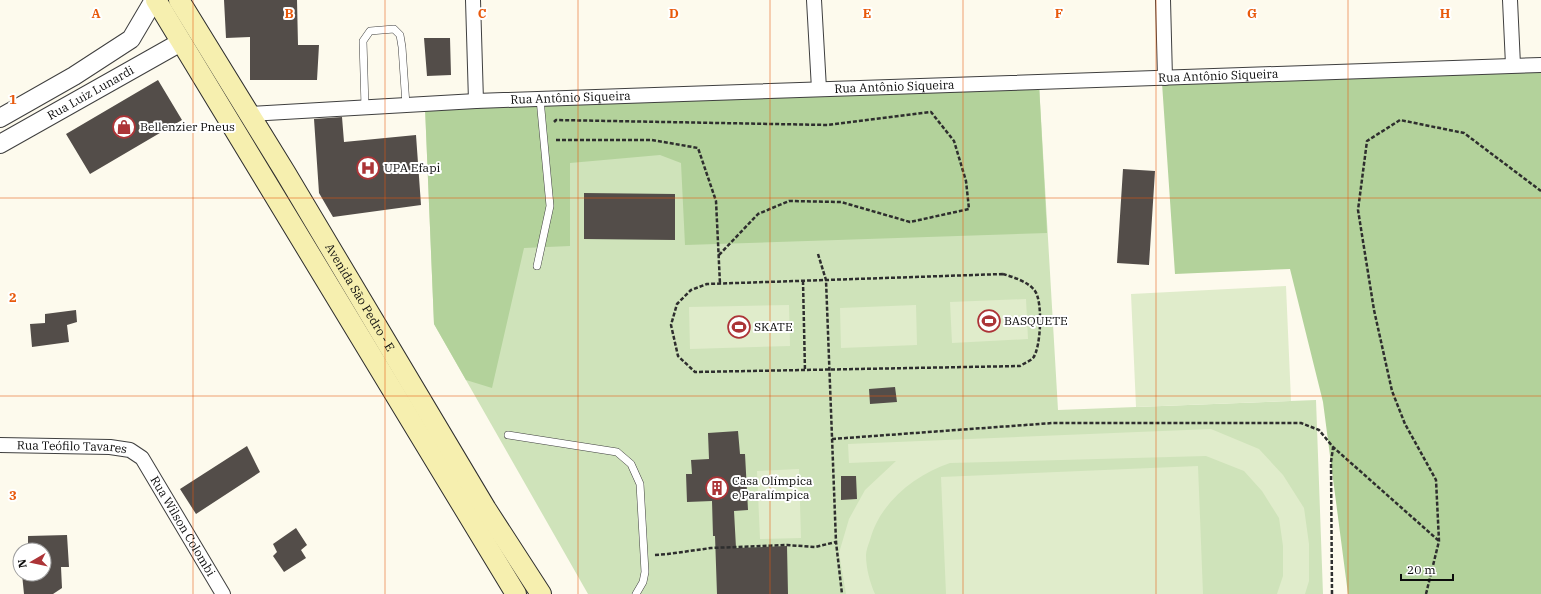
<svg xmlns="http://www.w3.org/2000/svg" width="1541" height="594" font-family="'IBM Plex Serif',serif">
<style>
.green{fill:#cfe3ba}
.forest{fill:#b3d29b}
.pitch{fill:#e0eccb}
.building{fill:#534d49}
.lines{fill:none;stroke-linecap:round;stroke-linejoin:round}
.service-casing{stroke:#3f3f3f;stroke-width:8}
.minor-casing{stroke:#3f3f3f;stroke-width:16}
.tertiary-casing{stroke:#3f3f3f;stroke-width:20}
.secondary-casing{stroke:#2e2e2e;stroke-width:22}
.path{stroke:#2e2e2e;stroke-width:2.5;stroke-dasharray:4 2;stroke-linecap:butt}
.service{stroke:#fff;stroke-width:7}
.minor{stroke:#fff;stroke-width:14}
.tertiary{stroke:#fff;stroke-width:18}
.secondary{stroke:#f6efaf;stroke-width:20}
.grid{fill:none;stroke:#e8590c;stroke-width:1;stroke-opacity:0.55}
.labels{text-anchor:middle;stroke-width:4;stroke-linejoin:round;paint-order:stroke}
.street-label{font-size:12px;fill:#0c0c0c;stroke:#fff}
.poi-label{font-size:12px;fill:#0c0c0c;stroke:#fff;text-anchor:start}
.grid-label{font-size:13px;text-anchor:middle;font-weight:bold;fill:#e8590c;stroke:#fff;stroke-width:4;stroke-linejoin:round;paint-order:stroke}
</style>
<rect width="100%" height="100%" fill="#fdfaed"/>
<path class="green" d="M1039,84L1058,410L1316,400L1323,594H588L434,324L425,107Z"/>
<path class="forest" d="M1541,70V594H1348L1323,402L1290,269L1175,274L1162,83L1304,80Z
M1039,84L1047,233L685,245L681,163L660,155L570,163V246L524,248L492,388L466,380L434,324L425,107Z"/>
<path class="pitch" d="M1286,286L1291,401L1136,407L1131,294Z
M1026,299L1028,339L952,343L950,302Z
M789,305L790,346L690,349L689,307Z
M916,305L917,345L841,348L840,308Z
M1211,429L1259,449L1283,475L1304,508L1309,544V581L1305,594H1277L1283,576V546L1279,518L1262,491L1244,471L1206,456L950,463C915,475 880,502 870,540C868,545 866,551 866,555C866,568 870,583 875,594H846L839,553L849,519L865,490L896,461L849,463L848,444Z
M1198,466L1203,594H946L941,477Z
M799,469L801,538L760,539L757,471Z"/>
<path class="building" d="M224,0H297L298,45H319L317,80H250V37L226,38Z
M424,38H450L451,75L427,76Z
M158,80L182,120L90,174L66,134Z
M342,117L344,142L416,135L421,205L333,217L319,193L314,119Z
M1123,169L1155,171L1149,265L1117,263Z
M584,193L675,194V240L584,239Z
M76,310L77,322L67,325L69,342L32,347L30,324L45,323V314Z
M895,387L897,402L870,404L869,389Z
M738,431L740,454H745L748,510L734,511L736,548L787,546L788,594H717L715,536H713L712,501L687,502L686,474H692L691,460L709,459L708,433Z
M247,446L260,472L196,514L180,489Z
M841,476H856L857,499L841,500Z
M296,528L307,545L301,550L306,558L284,572L273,556L277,552L273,544Z
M67,535L69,567H61L62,588L53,594H24L22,574H44V550H28V536Z"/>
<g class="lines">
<g class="service-casing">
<path id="service" d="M365,107L363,41L370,31L394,29L400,35L402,47L406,105
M537,266L550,206L540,99
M508,435L617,452L631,464L640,484L645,572L643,582L636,594"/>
</g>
<g class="minor-casing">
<g id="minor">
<path d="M473,0L476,101"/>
<path d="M814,0L819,89"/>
<path d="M1163,0L1165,78"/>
<path d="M1510,0L1513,65"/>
<path id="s1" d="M248,114L476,101L1541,65"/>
<path id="s2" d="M0,445L110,447L130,450L142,458L223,594"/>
</g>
</g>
<g class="tertiary-casing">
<g id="tertiary">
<path d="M0,118L74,76L131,39L154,0"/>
<path id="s3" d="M0,144L181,42"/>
</g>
</g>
<g class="secondary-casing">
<g id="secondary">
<path d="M156,0L516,594"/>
<path id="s4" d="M179,0L285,172L486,509L541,594"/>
</g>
</g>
<path class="path" d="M554,122L556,120L828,125L931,112L954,141L966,181L969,209L910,222L841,202L789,201L758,214L719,255
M556,140H652L698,148L716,201L720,284
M818,254L826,280L836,542L842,594
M1003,274C1013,277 1029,282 1035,291C1043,302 1041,348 1033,358C1030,361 1023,364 1020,366L695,372L678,356L671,325L677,304L691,290L707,284Z
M803,281L805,371
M832,439L1053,423H1301L1319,430L1333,447L1439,541
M655,555L668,554L711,548L787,545L815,547L836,542
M1332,594L1331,462L1333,448
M1426,594L1439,541L1436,480L1405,424L1392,391L1374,310L1358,210L1367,141L1400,120L1464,133L1541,191"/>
<use href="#service" class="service"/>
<use href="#minor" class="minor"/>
<use href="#tertiary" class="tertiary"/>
<use href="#secondary" class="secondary"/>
</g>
<path class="grid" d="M193,0V594M385,0V594M578,0V594M770,0V594M963,0V594M1156,0V594M1348,0V594M0,198H1541M0,396H1541"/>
<defs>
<g id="shop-ring" transform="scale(1.15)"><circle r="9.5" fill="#fff" stroke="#ac3437" stroke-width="1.5"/><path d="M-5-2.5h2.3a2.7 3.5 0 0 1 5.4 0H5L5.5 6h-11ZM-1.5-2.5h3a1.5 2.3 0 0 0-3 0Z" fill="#ac3437"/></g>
<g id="hospital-ring" transform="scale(1.15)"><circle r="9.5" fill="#fff" stroke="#ac3437" stroke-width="1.5"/><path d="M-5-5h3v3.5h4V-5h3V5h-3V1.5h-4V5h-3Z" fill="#ac3437"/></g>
<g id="stadium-ring" transform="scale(1.15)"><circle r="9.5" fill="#fff" stroke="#ac3437" stroke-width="1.5"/><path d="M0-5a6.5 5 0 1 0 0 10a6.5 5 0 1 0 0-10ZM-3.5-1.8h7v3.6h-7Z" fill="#ac3437"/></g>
<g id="building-ring" transform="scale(1.15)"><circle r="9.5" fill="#fff" stroke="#ac3437" stroke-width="1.5"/><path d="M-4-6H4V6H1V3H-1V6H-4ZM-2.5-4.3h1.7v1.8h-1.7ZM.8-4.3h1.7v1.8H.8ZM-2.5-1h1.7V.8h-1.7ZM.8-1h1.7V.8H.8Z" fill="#ac3437"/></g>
</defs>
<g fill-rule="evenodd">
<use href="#shop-ring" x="124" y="127"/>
<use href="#hospital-ring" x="368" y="168"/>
<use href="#stadium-ring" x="989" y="321"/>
<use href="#stadium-ring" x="739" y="327"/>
<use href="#building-ring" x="717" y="488"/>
</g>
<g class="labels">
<g class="street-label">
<text dy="4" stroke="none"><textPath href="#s1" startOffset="971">Rua Antônio Siqueira</textPath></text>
<text dy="4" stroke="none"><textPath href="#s1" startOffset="647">Rua Antônio Siqueira</textPath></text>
<text dy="4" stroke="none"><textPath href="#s3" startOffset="104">Rua Luiz Lunardi</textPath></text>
<text dy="4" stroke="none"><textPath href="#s1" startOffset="323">Rua Antônio Siqueira</textPath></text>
<text dy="4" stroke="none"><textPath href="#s4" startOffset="348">Avenida São Pedro - E</textPath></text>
<text dy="4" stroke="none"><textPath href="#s2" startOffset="72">Rua Teófilo Tavares</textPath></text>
<text dy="4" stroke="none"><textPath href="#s2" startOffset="224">Rua Wilson Colombi</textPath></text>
</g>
<g class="poi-label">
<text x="140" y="131">Bellenzier Pneus</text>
<text x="384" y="172">UPA Efapi</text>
<text x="1004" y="325">BASQUETE</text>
<text x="754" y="331">SKATE</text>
<text x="732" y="485">Casa Olímpica<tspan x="732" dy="14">e Paralímpica</tspan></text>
</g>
</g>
<g class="grid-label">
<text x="96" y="18">A</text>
<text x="289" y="18">B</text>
<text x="482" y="18">C</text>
<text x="674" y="18">D</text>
<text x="867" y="18">E</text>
<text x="1059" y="18">F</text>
<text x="1252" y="18">G</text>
<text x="1445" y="18">H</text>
<text x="13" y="104">1</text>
<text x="13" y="302">2</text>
<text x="13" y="500">3</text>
</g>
<g transform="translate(32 562) rotate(261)"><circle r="19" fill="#ffffff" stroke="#9e9e9e"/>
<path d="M0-3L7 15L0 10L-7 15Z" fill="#ac3437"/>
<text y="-6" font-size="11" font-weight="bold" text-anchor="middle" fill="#0c0c0c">N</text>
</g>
<path d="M1401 574v6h52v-6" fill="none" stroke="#0c0c0c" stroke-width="2"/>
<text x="1407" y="574" font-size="12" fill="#0c0c0c" stroke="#ffffff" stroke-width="3" paint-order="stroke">20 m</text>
</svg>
